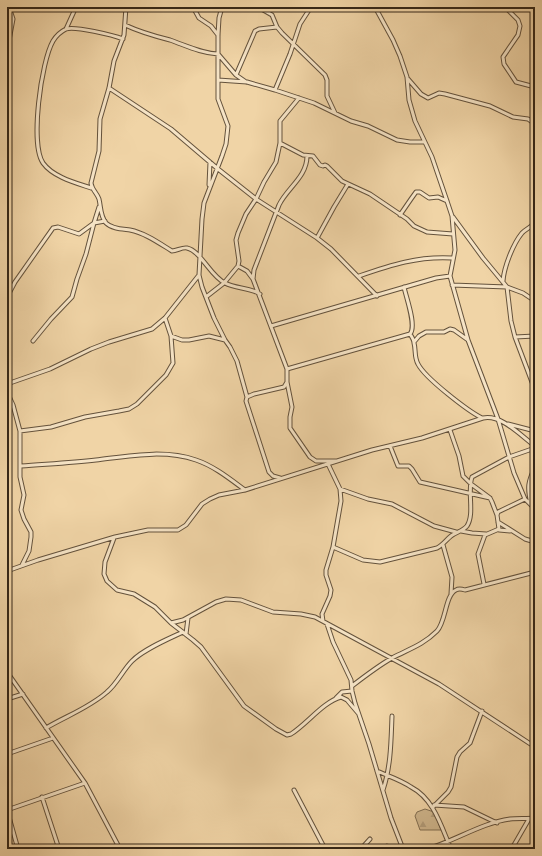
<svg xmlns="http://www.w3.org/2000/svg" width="542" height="856" font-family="Vollkorn,serif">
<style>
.forest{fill:url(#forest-firs);stroke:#826f53}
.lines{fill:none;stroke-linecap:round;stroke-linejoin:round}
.street-casing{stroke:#64523c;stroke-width:5}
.street{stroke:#f5e3c5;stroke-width:3}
</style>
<defs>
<pattern id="forest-firs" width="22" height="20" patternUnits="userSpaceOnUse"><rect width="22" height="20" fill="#d0b78e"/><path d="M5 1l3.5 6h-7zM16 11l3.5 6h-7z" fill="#b39d7a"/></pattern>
</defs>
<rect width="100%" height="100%" fill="#f0d4a6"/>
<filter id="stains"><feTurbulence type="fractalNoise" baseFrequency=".005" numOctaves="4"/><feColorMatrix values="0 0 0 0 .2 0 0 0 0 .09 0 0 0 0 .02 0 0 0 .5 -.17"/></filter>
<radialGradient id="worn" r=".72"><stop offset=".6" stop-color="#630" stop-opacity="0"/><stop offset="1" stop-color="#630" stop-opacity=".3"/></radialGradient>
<path class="forest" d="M425,809L434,812L441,830H420L415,816L417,812Z"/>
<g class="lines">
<g class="street-casing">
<path id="street" d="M126,7L124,35L114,61L109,88L100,119L99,151L91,183C92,190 97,193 99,199C101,207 100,216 106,223C112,229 122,229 130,230C145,233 159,243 172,251C177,251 182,247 187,248C201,251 211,277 225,283C236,289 249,287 260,294
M193,7L199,18L211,26L218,35
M222,7L219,18L218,35V99L228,126L226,144L222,156L204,203L202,219L199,275L202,287L214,318L225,340L230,347L237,361L247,397
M258,7L272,15L277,27L282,33L325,75L327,80V96L335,113
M375,7L393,40L400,56L407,77L409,100L415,121L432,157L447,201L452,216L455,250L450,276L468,340L498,419L514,473L525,499L532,506L535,513
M505,7L518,20L520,26L518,35L503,57L504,64L516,82L535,87
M125,25C140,32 154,36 170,40C187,46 201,53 218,54L236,75L246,82
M66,29L76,7
M7,51L13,19L9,7
M236,75L255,31L259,29L277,27
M408,79L421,94L428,98L439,93L445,94L490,106L513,117L528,119L535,124
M218,80L247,82L275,90L314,103L351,121L368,126L397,140L410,142H424
M109,88L171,129L218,169L256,199L317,238L331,249L377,296
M275,90L290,54L300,24L311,7
M280,143L303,155L313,156L320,165L323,166L325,165L327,166L342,181L370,194L407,219L414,226L427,232L453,234
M209,185L210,162
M91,188C76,183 53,177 43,163C30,144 41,62 53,41C56,36 60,32 66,29C75,26 113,35 123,39
M400,215L411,199L416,192H420L429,198L438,197L447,201
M453,217L483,258L507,287L511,321L515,337L535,390
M317,238L334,207L348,184
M238,266L247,271L253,279
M359,276C391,265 418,256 452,258
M503,281C504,267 513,244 522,233C526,229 531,227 535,223
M452,285L507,287L523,293L535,301
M7,297L15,282L53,228L58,227L79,234L94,223L105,221
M206,297L224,283L238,266L239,261L236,240L238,233L246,214L256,199L264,182L276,162L280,143V121L299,98
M271,326L436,278L450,276
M410,334C412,337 414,340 414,343C416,350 414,357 418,364C425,378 468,411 482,418
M171,336L182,340H189L209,336L225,340
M515,337L535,336
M33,341L51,319L72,297L77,279L86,254L94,223L99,207
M414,342L419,336L426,332H444L450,329L454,330L468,340
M287,369L410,334C417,326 406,297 404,287
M287,382L292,407L290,417V428L310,457L316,461H337
M7,384L50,369L91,349L109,342L152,329L165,318L199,275
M7,392L13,405L20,431V477L24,495L21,510L24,519L31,532V537L29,551L22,565
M508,424L535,431
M450,430L459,456L463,476L471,484L490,498L492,502L497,515
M20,431L51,427L85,417L119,411L129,409L137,404L166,375L173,363L171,336L165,318
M390,446L398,466H409L412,469L420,482L490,498
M21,466C46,464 71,463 96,460C129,456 164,449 196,460C214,466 230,479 245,490
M280,478L273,476L269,472L246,401L247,397L254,394L284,387L287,382V369L253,279L254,270L279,205C287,188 307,177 307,156
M340,489L368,499L392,504L434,526L456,532
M531,504C527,487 528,482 535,467
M498,522L525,539L535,542
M499,530L510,531
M461,531L472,533L486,534
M114,538L105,562L104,574L107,581L117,590L134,594L155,607L171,623L193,640L201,647L244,706L276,729L287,735L291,734C307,724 323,702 341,697L347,700L358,713
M443,545L452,577L451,594
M333,547L363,560L380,562L437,548C443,545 446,540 451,536C456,532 463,531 467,526C475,514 467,491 472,477L509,457L535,448
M7,571L38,560L115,537L148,530H178L186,525L202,504L210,499L219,495L245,490L372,450L422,438L483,418C501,414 520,435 535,446
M484,584L478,554L485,535L499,529L497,515L498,512L525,499
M323,621L322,614L330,596L331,590L326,575V570L333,547L341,501L340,489L328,464
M171,623L183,620L216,602L226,599L241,600L273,612L301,614L315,617L439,684L535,747
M327,624L333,642L351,680L352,691L355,703L369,744L391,818L403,849
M186,634L188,618
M7,672L85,783L120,849
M352,686C365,676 378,666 392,658C409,649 423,645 437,631C446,622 445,595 456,590C459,588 462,589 465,590L535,572
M336,698L342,692L352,691
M7,699L23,694
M46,728C66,716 89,708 107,692C117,684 123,670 132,661C144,649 168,639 183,632
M7,754L53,738
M377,771C388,776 401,780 411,787C434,799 441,826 451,849
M294,790L325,849
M383,790C391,766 391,741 392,716
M42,797L59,849
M434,805L464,807L497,823
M433,807L448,792L451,787L457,757L460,752L470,743L482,711
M7,810L85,783
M7,810L18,849
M387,846L396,849
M361,849L370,839
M427,849C455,841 481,823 510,819C518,818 527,819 535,818
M510,849L514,845L529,819"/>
</g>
<use href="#street" class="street"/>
</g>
<rect width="542" height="856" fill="none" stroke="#f0d4a6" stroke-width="24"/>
<rect x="8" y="8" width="526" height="840" fill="none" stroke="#352718" stroke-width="2"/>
<rect x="12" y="12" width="518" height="832" fill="none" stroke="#352718"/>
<rect width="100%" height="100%" filter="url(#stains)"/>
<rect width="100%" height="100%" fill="url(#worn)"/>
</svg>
